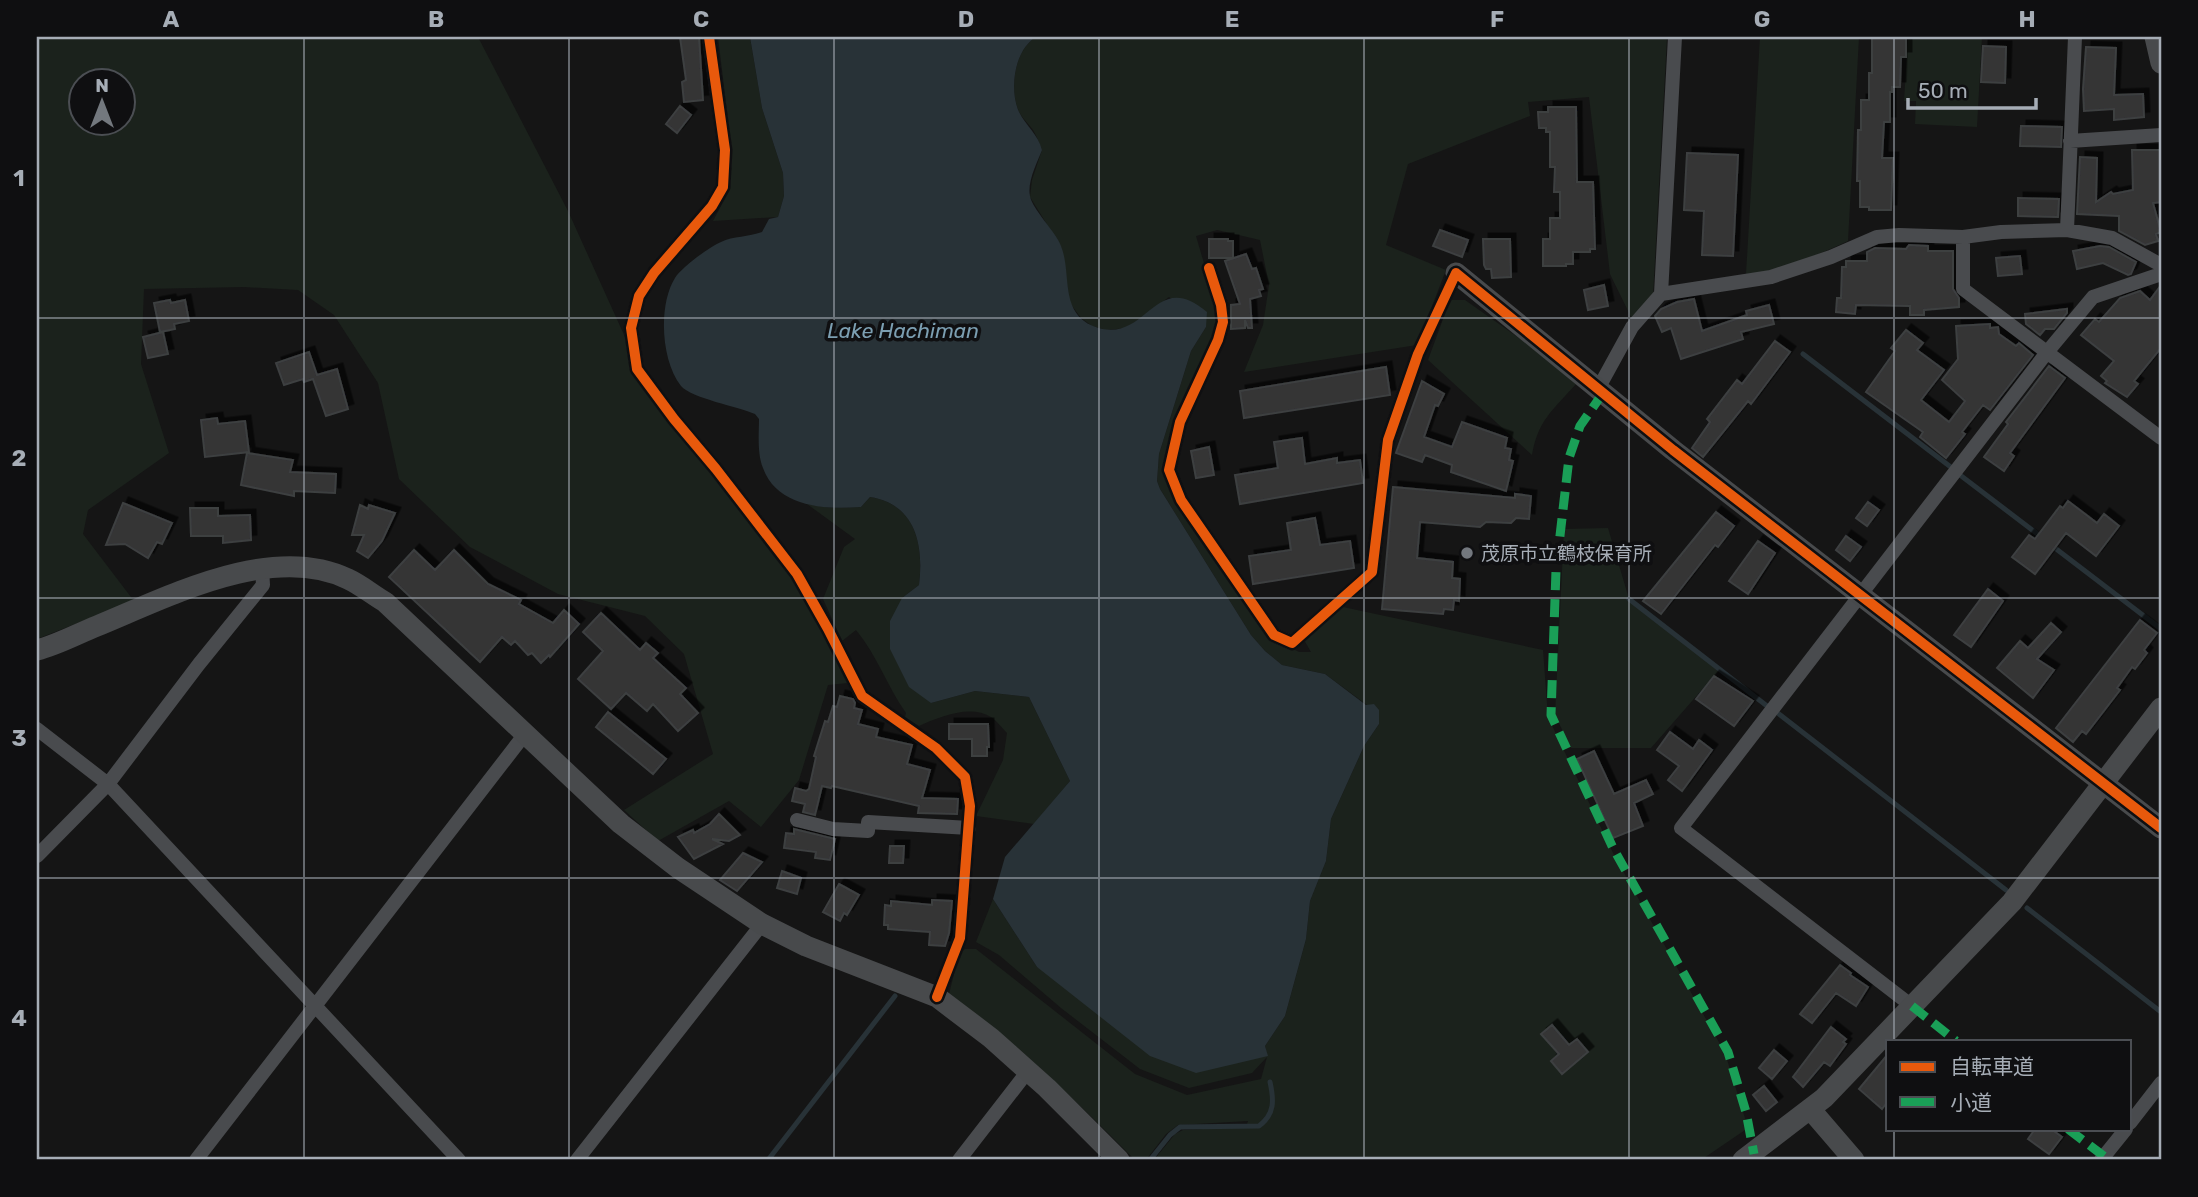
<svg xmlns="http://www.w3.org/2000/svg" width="2198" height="1197" font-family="Rubik,'Noto Sans JP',sans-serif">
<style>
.green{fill:#1b221c;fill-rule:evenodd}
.water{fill:#283237}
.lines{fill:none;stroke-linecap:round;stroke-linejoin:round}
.stream{stroke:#283237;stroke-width:5}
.building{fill:#343436;stroke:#3d3f41;stroke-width:2;filter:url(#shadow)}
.street{stroke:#494b4e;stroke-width:14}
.secondary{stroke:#484a4c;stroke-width:21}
.quiet{stroke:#1a9f57;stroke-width:9;stroke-dasharray:18 9;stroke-linecap:butt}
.cycleway-casing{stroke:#0f0f11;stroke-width:15}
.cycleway{stroke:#e8590c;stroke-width:10}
.grid{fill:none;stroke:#a6adb6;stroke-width:2;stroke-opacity:0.55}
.poi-dot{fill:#73787e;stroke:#0f0f11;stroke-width:2.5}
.labels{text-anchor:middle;stroke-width:7;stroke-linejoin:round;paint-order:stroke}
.poi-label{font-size:19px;fill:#a6adb6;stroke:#0f0f11;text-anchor:start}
.water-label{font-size:21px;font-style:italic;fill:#7c9fb2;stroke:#0f0f11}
.neatline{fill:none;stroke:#a6adb6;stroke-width:2.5}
.grid-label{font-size:23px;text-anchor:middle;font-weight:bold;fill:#a6adb6}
</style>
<defs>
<filter id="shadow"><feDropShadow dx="5.5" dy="-5.5" stdDeviation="0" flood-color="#0009"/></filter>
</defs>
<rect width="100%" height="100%" fill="#151515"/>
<path class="green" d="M37,37H478L568,211L625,337L632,370C709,469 799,566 848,683L828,685L799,780L761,827L729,801L658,841L624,810L713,754L684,654L645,616L558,594L470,547L399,479L378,383L334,315L298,290L244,287L144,289L141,364L169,453L88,510L83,534L134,601L37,639ZM80,80H122V122H80Z
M718,37H750L762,108L783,173L784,196L778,217L713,221L730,189L732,153Z
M1036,37H1667L1653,296L1632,319L1610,274L1589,97L1528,102L1530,116L1408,164L1386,245L1446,270L1417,345L1244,372L1263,325L1269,285L1260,240L1217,230L1196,236L1215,301L1217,322L1164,468L1267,636L1299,652H1311L1303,638L1343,607L1543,650L1548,717L1614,855L1725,1053L1748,1128L1701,1160H1154L1175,1134L1183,1130L1246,1127L1248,1121L1178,1125L1166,1134L1146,1160H1135C1076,1101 1017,1043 949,994L959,954L965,949H976L1135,1074L1187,1095L1261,1079L1267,1057L1252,1073L1189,1088L1140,1069L1061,1008L999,955L976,942L993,899L1037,967L1267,1056L1265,1046L1285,1016L1306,939L1310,901L1326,861L1331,819L1364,746L1379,724L1367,705L1325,674L1282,665L1265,651L1251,635L1160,489L1157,481L1159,454L1191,351L1206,327L1169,297L1127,328L1106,330L1092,326L1081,318L1070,303L1061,247L1030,197L1032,180L1042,150C1039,143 1037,136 1033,130C1029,124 1022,118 1019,112C1009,90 1014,50 1036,37Z
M1760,37H1859L1848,241C1815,256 1782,271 1746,274Z
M1908,37H1982L1977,127L1915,124L1916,101H1904Z
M1450,300H1465L1529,345L1576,384C1553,410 1538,420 1532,455L1428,360Z
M870,497C916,504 924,546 919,585L902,598L931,703L975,691L1029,697L1070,781L1034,824L976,816L1003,760L1007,733C1002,728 997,721 991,717C970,704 939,717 919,726L905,717L906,713C887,686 877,655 856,630L842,641L823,599L844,547L855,539L807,504L831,508L861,507Z
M1608,528L1629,599L1720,669L1651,748H1571L1555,715L1564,529Z"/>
<path class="water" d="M750,37H1036C1014,50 1009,90 1019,112C1026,126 1038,134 1042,150C1037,163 1027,182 1030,196C1032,209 1056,232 1061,246C1072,273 1059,312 1093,326C1147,348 1153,266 1207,312L1206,327L1191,351L1159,454L1157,481L1160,489L1251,635L1265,651L1282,665L1325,674L1366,705L1374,704L1379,710V724L1364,746L1331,819L1326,861L1310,901L1306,939L1285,1016L1265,1046L1268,1056L1196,1073L1150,1056L1037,967L993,899L1005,857L1070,781L1029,697L975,691L931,703L909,687L890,649V621L902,598L919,585C924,546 916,504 870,497L861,507C825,510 777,507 763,468C757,453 759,434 759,419L755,414C739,407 691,398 681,386C661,361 658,305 675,278C681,268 709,247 721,242C733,236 749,237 762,232L769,219L778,217L784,196L783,173L762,108Z"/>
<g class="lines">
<path class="stream" d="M1803,354L1952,468
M1960,475L2044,539
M2051,545L2161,629
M1629,599L1767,706
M1779,714L2006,890
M2027,908L2161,1012
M768,1160L895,996
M1150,1160L1170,1135L1180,1127L1259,1126C1275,1114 1274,1100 1270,1082"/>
</g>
<path class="building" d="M680,37H699L703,100L684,102L682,82L686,80Z
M1872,38H1906V57H1901L1900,87H1892V92H1890V122H1884L1882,158H1893L1891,210H1869V207H1860V181H1857L1858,130H1861V100H1869V73H1872Z
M1983,46L2006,47L2005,83L1981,82Z
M2086,47L2116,48L2114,95L2143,94L2144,117L2114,120V109L2084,111L2083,89Z
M680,106L691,115L677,133L666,124Z
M1548,107H1576L1577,182H1593L1595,249H1590V252H1573V264H1566V266H1543V239H1550V218H1560V192H1554L1555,167H1550V132H1546V128H1539L1538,112H1548Z
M2021,126L2062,127L2061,147L2020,146Z
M2132,150H2161V202L2153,203L2161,232L2156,234L2158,241L2145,245L2119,231V216L2077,214L2080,157L2097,158L2096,202L2111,192L2113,194L2133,190Z
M1687,153L1738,155L1733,256L1702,255L1704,211L1684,210Z
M2018,198L2059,199L2058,217L2018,216Z
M1440,230L1468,240L1462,257L1433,246Z
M1209,239H1228V241H1233V258H1209Z
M1483,239H1510L1511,277L1492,278L1491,269H1486L1484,265Z
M1909,245L1928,246V251H1953V289L1959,298V307L1924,310V315H1910V306L1856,305L1855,314L1836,312L1837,298H1841L1842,267H1846V261H1867V252L1875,248L1906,249Z
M2100,246L2109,247L2136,262L2131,274L2128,275L2103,263L2077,269L2073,251Z
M1246,254L1252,269L1256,268L1263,289L1259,290L1261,296L1250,299L1252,328H1248L1245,320V328L1231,329V305L1240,304L1225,261Z
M2020,256L2022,274L1998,276L1996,258Z
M1604,285L1608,306L1588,310L1584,290Z
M2161,285V348L2134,381L2138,384L2127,397L2105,383L2107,381L2101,376L2114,361L2081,335L2095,319L2099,322L2120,298L2140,291L2150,300Z
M1694,299L1702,331L1747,315L1746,311L1769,305L1774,324L1741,332L1743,339L1681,359L1671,328L1662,332L1655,316L1661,309L1677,302Z
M170,300L171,303L185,300L189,321L174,324L175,329L160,332L154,303Z
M2067,309V313L2054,329H2045L2040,335L2026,324L2025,314Z
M1990,324V328L1998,327L1999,334L2016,346L2019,343L2033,355L1990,410L1983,405L1962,432L1965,434L1946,458L1920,437L1923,432L1866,392L1895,351L1891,348L1906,330L1923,343L1917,350L1944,370L1921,400L1949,422L1965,401L1942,380L1958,359L1956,326Z
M163,332L168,354L148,358L143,337Z
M1775,341L1790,352L1751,404L1748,401L1703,457L1692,448L1710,422L1707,419L1737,380L1742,384Z
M309,352L317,375L337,369L348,409L326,416L313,379L304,382L303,379L284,385L276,363Z
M2049,366L2065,378L2010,453L2014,456L2004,471L1984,457L2008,424L2006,422Z
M1386,367L1390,395L1244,418L1240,391Z
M1422,381L1444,394L1438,406L1435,405L1424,437L1452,447L1462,422L1507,438L1505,448L1511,449L1509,460L1513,461L1506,491L1451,472L1452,465L1425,455L1422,462L1396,453Z
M217,418L218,424L245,421L249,452L205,457L201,420Z
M1302,438L1305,464L1337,458V463L1360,460L1363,483L1240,504L1235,475L1278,468L1274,442Z
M1209,447L1214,475L1196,478L1191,451Z
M247,453L293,460L290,472L336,474L335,493L294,491V496L241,485Z
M1393,487L1515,498V494L1531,496L1529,519L1516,518L1511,523L1486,522L1480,527L1420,522L1417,558L1453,562L1452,578L1460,579L1459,601L1454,600L1453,610L1444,609L1443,614L1382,609Z
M2068,501L2097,523L2104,514L2119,526L2096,556L2066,533L2035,574L2012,557L2029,535L2035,539L2060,506L2063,508Z
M1868,502L1879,510L1867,526L1856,518Z
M123,503L172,523L162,544L157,542L148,558L125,544L106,545Z
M360,505L368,509L369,505L395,513L382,541L368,558L357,551L364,535H352Z
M190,508H218V516L250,515L251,540L223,543V536H191Z
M1716,512L1734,526L1718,547L1715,545L1661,614L1643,601Z
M1315,518L1320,545L1350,541L1354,568L1253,584L1249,556L1291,550L1287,523Z
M1846,536L1861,547L1850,561L1836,550Z
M1758,541L1775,553L1748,594L1729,581Z
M414,550L435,570L454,550L488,584L521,600L519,604L553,623L564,610L579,624L550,657L549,655L541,663L532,653L528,655L515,641L511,645L502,637L480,662L389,577Z
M1988,589L2003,601L1971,647L1954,635Z
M601,613L640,650L646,643L658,653L653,658L686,688L680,694L698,713L678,731L653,704L647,711L626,693L611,709L578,679L603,651L583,632Z
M2140,620L2157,633L2144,650L2147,653L2135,669L2132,667L2117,688L2120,690L2086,734L2082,731L2073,742L2056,728Z
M2051,623L2061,632L2037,659L2054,670L2033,698L1997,668L2020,641L2028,648Z
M1714,676L1753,701L1734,726L1696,699Z
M840,696L853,699L855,703L854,708L862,710L858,724L878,729L876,737L912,745L907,764L930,770L922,798L958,799L957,814L918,813L919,806L832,786L831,788L822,786L815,815L803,812L805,804L792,801L795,788L806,791L809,789L816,757L814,756L825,721L828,722L833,706L837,707Z
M608,712L666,759L653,774L596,727Z
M949,724H988L989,747H987V756H972V739H949Z
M1670,732L1693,749L1699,740L1712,750L1682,791L1668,780L1679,766L1657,750Z
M1594,751L1614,794L1646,780L1653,794L1634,803L1643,826L1613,838L1577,759Z
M719,814L740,835L729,841L712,839L723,844L694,859L678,837L693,830L694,833L710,824Z
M794,829L835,839L830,860L815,858L816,852L784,848L786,833L794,834Z
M890,846H904L903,863H889Z
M743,853L762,862L737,891L720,880Z
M782,871L801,878L797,894L777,888Z
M839,884L859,895L847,915L844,913L840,921L823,912Z
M932,900L952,901L949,933L945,946L929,945L930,932L888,929V925H884L885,905L891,906V901L932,905Z
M1840,965L1851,973L1850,975L1868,987L1856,1006L1836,993L1812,1023L1800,1014Z
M1552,1025L1569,1045L1577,1039L1588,1052L1562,1074L1551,1061L1559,1054L1541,1034Z
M1831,1027L1846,1039L1843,1042L1846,1044L1830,1066L1824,1062L1803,1087L1793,1077Z
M1774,1050L1787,1061L1772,1079L1759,1068Z
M1888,1054V1101L1882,1109L1859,1089Z
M1764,1086L1777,1102L1766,1111L1753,1095Z
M2035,1129H2051L2062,1137L2049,1154L2028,1139Z"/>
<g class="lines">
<path class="street" d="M709,37L725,150L723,187L712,206L654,273L639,296L631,328L637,369L674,419L716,469L797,574L828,629L862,696L936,748L965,777L970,806L960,938L937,997
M2070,141L2161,135
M2067,230L2075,37
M1963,237V289L2161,438
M1209,268L1221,305L1223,322L1218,340L1180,422L1169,470L1181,500L1274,635L1292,643L1372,572L1388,440L1418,354L1456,273
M1661,294L1771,277L1831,257L1877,237L1899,235L1963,237L2001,232L2067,230L2112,238L2161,265
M1598,389L1632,327L1661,294L1675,37
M37,729L108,784L459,1160
M797,820L833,829L868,831V822L969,828
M37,856L108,784L199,664L263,585L262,568
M1912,1006L1681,828L2048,351L2093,297L2161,274
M2130,1123L2161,1083
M196,1160L525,734
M577,1160L762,924
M959,1160L1028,1071
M2101,1160L2126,1129"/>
<path class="secondary" d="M2155,37L2161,63
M1456,273L1673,450L2161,828
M37,650C57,645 77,634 97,626C168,597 272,542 348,579C361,585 373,595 385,602L621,824L678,868L762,924L806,946L937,997L991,1038L1047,1088L1119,1160
M1811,1110L1854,1160
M1743,1160L1824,1098L2012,902L2161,708"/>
<path class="quiet" d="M1603,393L1580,426L1569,458L1556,570L1551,715L1613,848L1728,1052L1746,1112L1754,1154
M1912,1006L1956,1041
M2068,1129L2109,1160"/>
<g class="cycleway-casing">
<path id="cycleway" d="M709,37L725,150L723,187L712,206L654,273L639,296L631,328L637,369L674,419L716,469L797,574L828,629L862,696L936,748L965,777L970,806L960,938L937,997
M1209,268L1221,305L1223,322L1218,340L1180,422L1169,470L1181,500L1274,635L1292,643L1372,572L1388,440L1418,354L1456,273L1673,450L2161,828"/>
</g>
<use href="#cycleway" class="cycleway"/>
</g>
<path class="grid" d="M304,37V1160M569,37V1160M834,37V1160M1099,37V1160M1364,37V1160M1629,37V1160M1894,37V1041M37,318H2161M37,598H2161M37,878H2161M1894,1129V1160"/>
<circle class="poi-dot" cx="1467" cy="553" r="7"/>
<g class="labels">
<g class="poi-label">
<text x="1481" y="560">茂原市立鶴枝保育所</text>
</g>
<g class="water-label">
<text x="903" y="338">Lake Hachiman</text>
</g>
</g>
<rect width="2198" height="1197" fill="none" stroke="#0f0f11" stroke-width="77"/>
<rect x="1886" y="1040" width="245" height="91" fill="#0f0f11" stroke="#4b4e53" stroke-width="2"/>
<rect x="1900" y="1062" width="35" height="10" fill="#e8590c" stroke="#4b4e53" stroke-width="2"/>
<text x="1950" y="1074" font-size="21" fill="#a6adb6">自転車道</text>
<rect x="1900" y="1097" width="35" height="10" fill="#1a9f57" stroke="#4b4e53" stroke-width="2"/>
<text x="1950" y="1110" font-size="21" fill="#a6adb6">小道</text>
<g transform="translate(102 102)"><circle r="33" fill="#0f0f11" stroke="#4b4e53" stroke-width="2"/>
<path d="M0-5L12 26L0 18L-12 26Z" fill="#73787e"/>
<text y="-10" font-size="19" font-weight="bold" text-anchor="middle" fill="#a6adb6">N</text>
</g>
<path d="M1908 98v10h128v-10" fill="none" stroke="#a6adb6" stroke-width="3.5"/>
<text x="1918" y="98" font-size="21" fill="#a6adb6" stroke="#0f0f11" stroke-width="5" paint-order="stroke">50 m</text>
<rect x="38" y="38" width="2122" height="1120" class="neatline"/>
<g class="grid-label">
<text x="171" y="27">A</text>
<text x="436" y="27">B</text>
<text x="701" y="27">C</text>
<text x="966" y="27">D</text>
<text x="1232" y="27">E</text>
<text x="1497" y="27">F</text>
<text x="1762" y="27">G</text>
<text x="2027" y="27">H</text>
<text x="19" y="186">1</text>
<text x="19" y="466">2</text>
<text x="19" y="746">3</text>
<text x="19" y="1026">4</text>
</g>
</svg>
